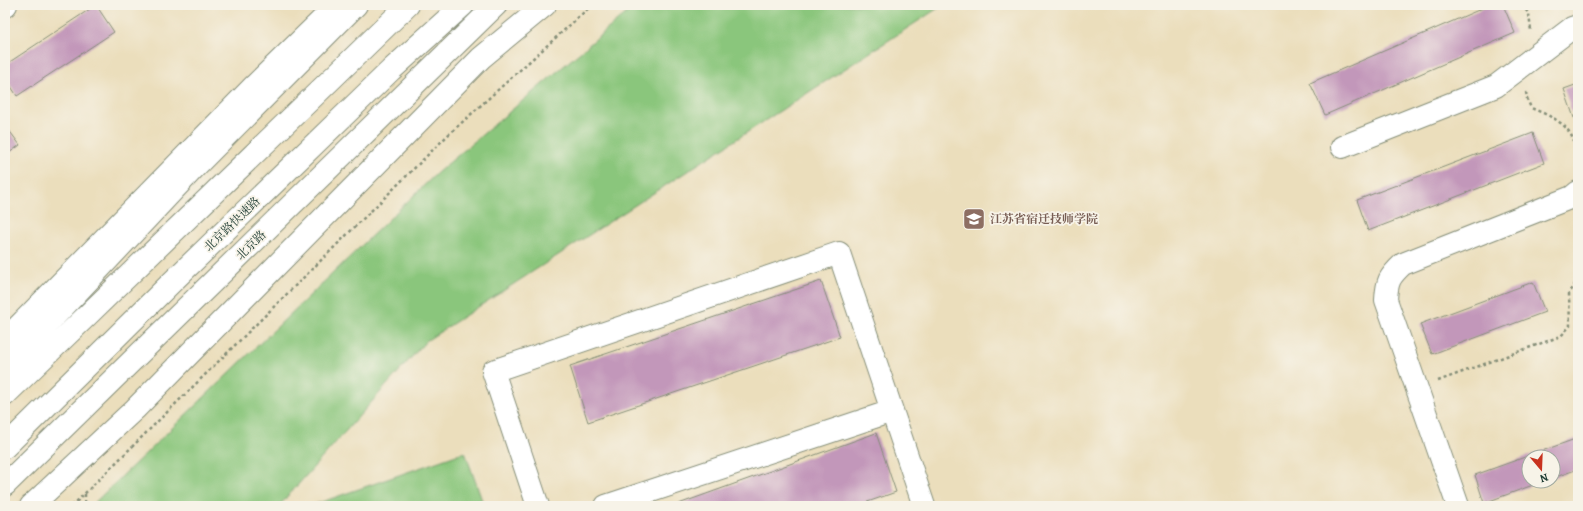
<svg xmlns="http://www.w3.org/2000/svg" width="1583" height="511" font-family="Alegreya,'Noto Serif SC',serif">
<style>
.green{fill:#8ac67b;stroke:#548258}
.building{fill:#c297ba}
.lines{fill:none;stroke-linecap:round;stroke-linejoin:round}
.minor-casing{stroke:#858e78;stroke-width:24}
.major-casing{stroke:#858e78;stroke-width:24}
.highway-casing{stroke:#858e78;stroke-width:24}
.path{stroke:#858e78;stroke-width:2.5;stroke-dasharray:3 3;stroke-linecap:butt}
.minor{stroke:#fff;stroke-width:22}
.major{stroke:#fff;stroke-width:22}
.highway{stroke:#fff;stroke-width:22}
.labels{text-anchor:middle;stroke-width:3.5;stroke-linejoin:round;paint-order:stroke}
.education-label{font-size:12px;font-weight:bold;fill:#785e54;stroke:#f7f3e8;text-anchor:start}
.street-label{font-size:12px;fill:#1f3d34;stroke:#f7f3e8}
</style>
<rect width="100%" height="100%" fill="#f7f3e8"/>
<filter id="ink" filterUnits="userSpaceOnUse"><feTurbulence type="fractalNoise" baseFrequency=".025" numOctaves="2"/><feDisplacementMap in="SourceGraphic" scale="8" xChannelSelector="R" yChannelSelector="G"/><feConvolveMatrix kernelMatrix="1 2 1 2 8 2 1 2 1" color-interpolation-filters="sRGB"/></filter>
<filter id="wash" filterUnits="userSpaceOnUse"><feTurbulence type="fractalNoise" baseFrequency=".012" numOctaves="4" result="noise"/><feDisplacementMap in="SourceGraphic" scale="16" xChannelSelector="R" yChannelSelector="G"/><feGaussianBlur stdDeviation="0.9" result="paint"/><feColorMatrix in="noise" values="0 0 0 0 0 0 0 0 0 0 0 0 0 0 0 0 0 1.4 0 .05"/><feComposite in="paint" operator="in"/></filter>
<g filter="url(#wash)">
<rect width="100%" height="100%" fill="#ebdebc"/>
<path class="green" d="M636,5H943L426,341L279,506H91L437,173Z
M465,452L484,506H310Z"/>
<g id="blocks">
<path class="building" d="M96,5L114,32L17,96L5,77V65Z
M1490,5H1503L1515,33L1325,115L1310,83Z
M1578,84V117L1574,118L1564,89Z
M5,125L20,145L5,156Z
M1533,133L1544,163L1368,231L1357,200Z
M821,281L840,337L588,422L570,366Z
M1533,282L1545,312L1432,354L1420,324Z
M876,433L896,492L856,506H673Z
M1578,438V469L1553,478V457H1529V481H1544L1484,503L1475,475Z"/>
</g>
</g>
<g filter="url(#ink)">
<use href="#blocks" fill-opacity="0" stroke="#858e78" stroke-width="1"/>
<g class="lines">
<g class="minor-casing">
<path id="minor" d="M5,6L6,5
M1342,147L1496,86L1572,28L1578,26
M538,506L493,371L839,253L924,506
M606,506L892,411
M1458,506L1386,300C1387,281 1389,277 1403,264L1572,197L1578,192"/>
</g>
<g class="major-casing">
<path id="major" d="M5,369L197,165L356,5
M5,485L496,5"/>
</g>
<g class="highway-casing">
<path id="highway" d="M5,340L255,85L337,5
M5,395L408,5
M5,447L173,281L391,70L463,5
M31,506L135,409L481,58L545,5"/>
</g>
<path class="path" d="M1522,5L1529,14L1531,31
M1526,92L1527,99L1531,108C1548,115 1568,122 1574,142C1576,151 1576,161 1578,170
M1438,381L1561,336L1570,326L1569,294L1578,279
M85,494V506
M72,506L448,135L592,5"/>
<use href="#minor" class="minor"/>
<use href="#major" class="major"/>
<use href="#highway" class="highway"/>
</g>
</g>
<defs>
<g id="school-square" transform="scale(1.15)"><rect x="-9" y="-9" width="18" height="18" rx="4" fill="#8d6e63" stroke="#f7f3e8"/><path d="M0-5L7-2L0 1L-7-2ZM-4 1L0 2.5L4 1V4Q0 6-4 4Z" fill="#fff"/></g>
</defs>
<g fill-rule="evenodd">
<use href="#school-square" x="974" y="219"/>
</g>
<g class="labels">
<g class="education-label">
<text x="990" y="223">江苏省宿迁技师学院</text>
</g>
<g class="street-label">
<text transform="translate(232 224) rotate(-44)" y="4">北京路快速路</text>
<text transform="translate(251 245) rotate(-44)" y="4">北京路</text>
</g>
</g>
<rect width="1583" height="511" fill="none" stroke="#f7f3e8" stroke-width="20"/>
<g transform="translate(1541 469) rotate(161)"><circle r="19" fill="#f7f3e8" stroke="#a1aaa0"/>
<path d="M0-3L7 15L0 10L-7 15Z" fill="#c8321e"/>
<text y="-6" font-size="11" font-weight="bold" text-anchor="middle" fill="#1f3d34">N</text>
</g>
</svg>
